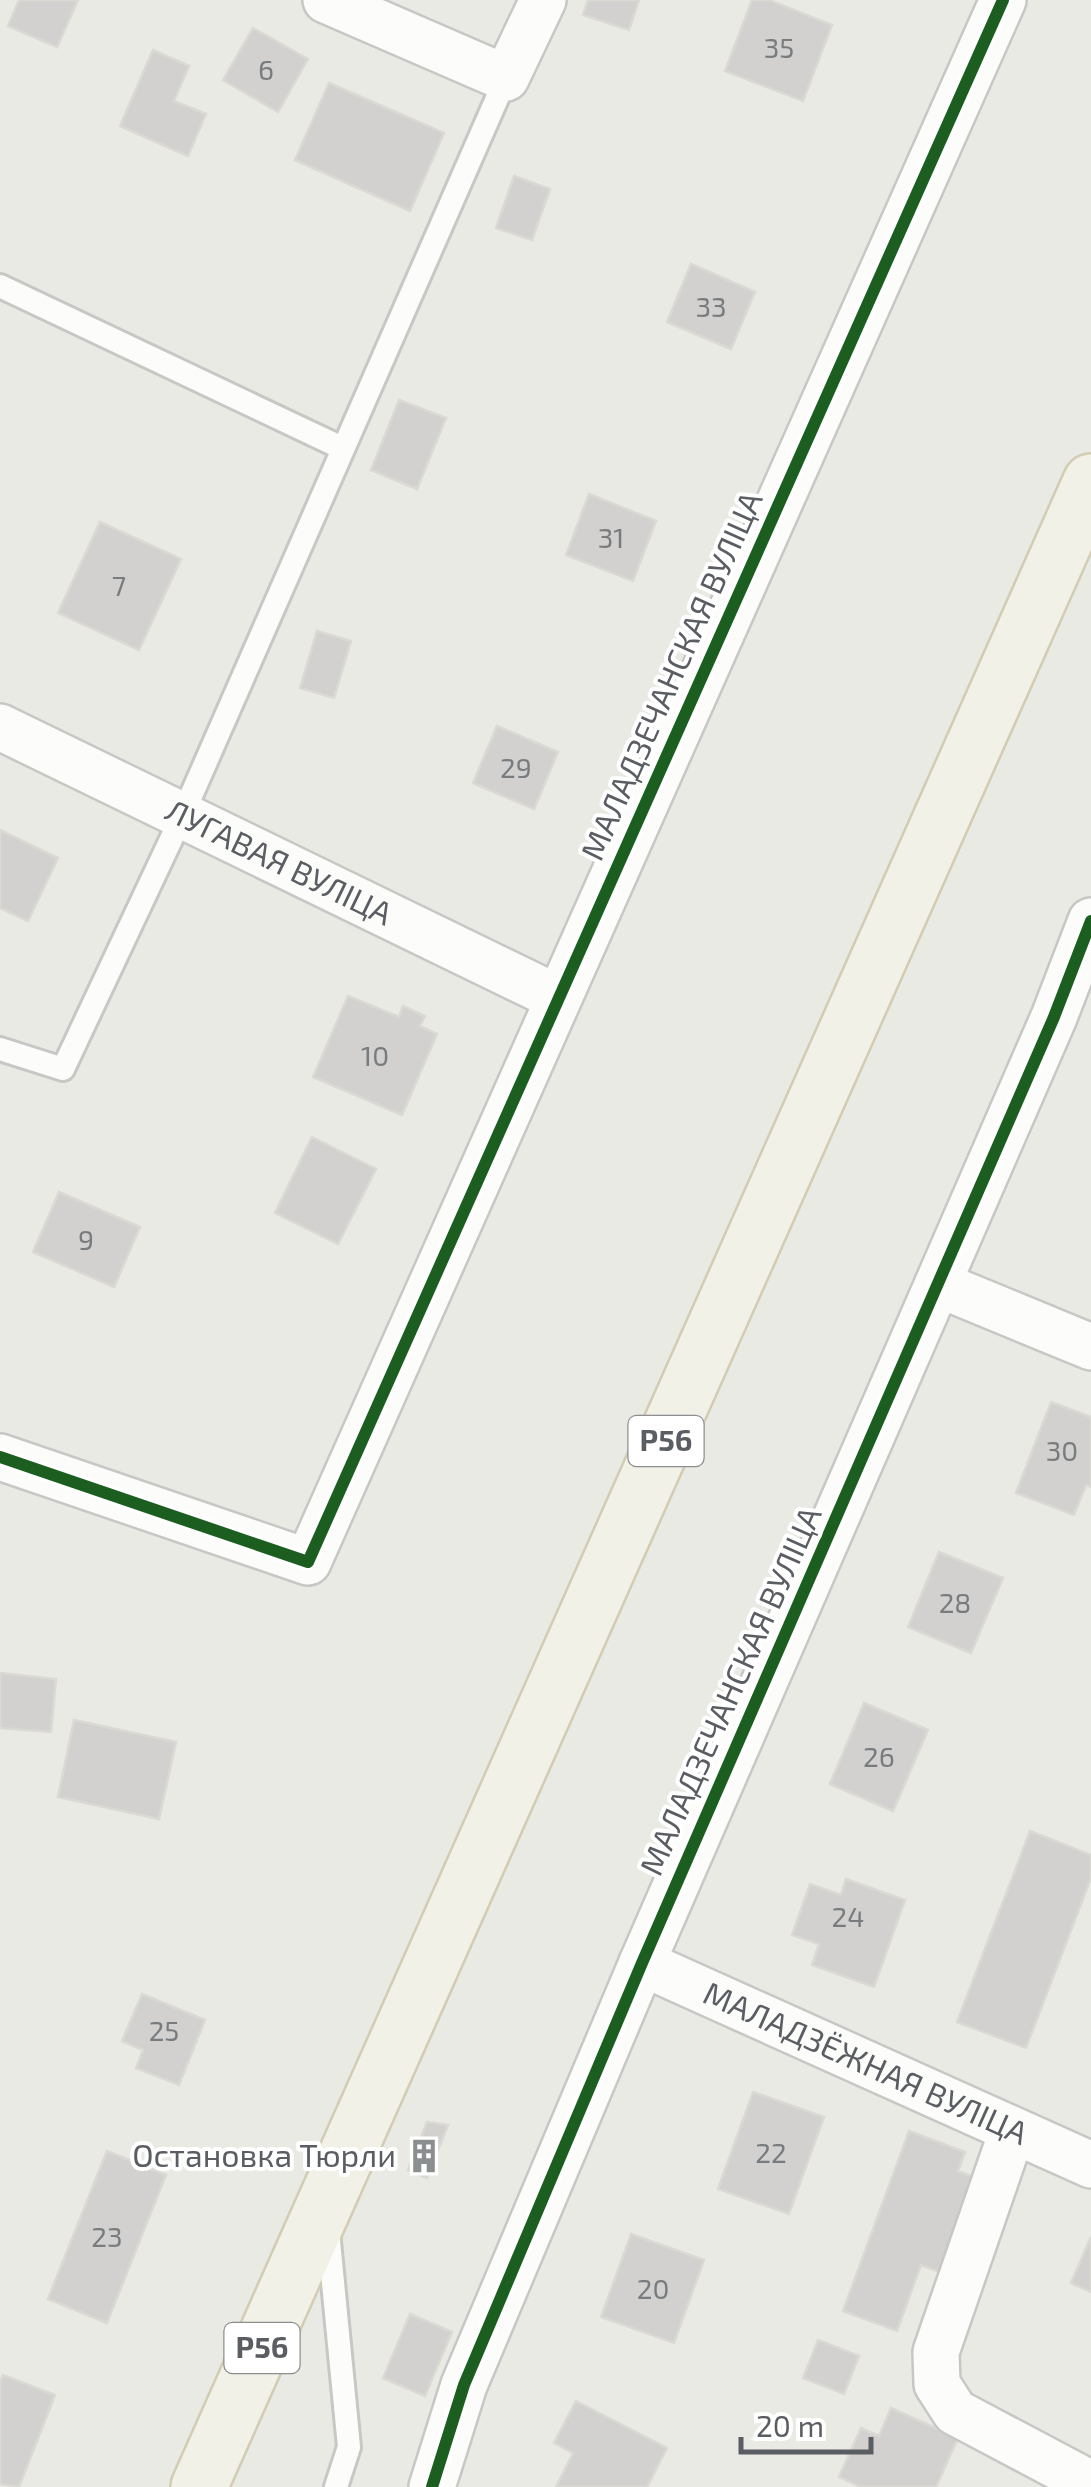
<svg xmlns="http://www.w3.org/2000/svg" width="1091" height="2487" font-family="'Exo 2',sans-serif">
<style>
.building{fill:#d2d1cf;stroke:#dad9d4;stroke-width:2.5}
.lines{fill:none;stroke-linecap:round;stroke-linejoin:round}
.service-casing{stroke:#c7c7c5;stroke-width:28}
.minor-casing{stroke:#c7c7c5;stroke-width:50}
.primary-casing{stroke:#d2ccb3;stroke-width:60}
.service{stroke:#fcfcfb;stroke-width:22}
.minor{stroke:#fcfcfb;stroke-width:45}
.primary{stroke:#f2f1e7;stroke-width:55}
.cycleway-casing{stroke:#fff;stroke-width:19}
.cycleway{stroke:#1b5e20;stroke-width:12}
.labels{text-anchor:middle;stroke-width:8;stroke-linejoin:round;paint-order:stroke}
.number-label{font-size:28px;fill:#797c7f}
.shield{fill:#fff;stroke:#8c8e92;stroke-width:2.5}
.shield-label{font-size:30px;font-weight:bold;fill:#5a5e63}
.street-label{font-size:32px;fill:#5a5e63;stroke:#fff}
.poi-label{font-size:32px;fill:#5a5e63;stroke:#fff;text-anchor:end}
</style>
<rect width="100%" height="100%" fill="#eaeae5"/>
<path class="building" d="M19,0H78L57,47L8,26Z
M588,0H639L629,30L583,15Z
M752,0H769L832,25L803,101L725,71Z
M253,28L308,59L278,112L223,80Z
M153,50L189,66L174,101L206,114L188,156L120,126Z
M329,83L444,133L410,211L295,160Z
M514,176L550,189L532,240L496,228Z
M691,264L755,292L731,349L667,322Z
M399,400L446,418L417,489L371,470Z
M589,494L656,521L633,581L566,555Z
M100,522L181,559L139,650L58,613Z
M317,631L351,641L334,698L300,688Z
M497,726L558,752L534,809L473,783Z
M0,830L58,858L28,921L0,908Z
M348,996L399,1017L403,1006L425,1016L420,1026L437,1034L402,1115L313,1077Z
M312,1137L376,1169L338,1244L275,1213Z
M59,1192L140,1227L114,1287L33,1252Z
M1051,1402L1091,1417V1487L1086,1485L1074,1515L1016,1493Z
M939,1552L1003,1578L971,1653L908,1627Z
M0,1673L56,1679L51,1732L0,1728Z
M864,1703L928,1730L893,1811L830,1784Z
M74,1720L176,1742L159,1819L58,1797Z
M1030,1831L1091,1855V1878L1026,2048L957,2022Z
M846,1879L905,1900L874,1987L812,1965L819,1944L792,1935L810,1884L841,1895Z
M142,1994L205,2020L179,2085L136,2068L143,2050L122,2041Z
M753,2092L824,2117L789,2214L718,2189Z
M427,2122L448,2125L427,2178L408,2170Z
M909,2131L965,2152L958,2171L974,2177L940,2272L921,2265L897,2331L843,2311Z
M107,2151L166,2175L107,2323L48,2299Z
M631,2234L704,2260L674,2343L601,2317Z
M1091,2237V2292L1071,2283Z
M410,2314L452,2332L425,2396L383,2378Z
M818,2340L859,2356L844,2394L803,2378Z
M3,2375L55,2395L19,2487L0,2484V2383Z
M576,2401L667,2448L647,2487H556L573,2453L554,2443Z
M891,2408L958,2438L936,2487H861L839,2477L861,2428L879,2436Z"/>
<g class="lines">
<g class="service-casing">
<path id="service" d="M0,286L342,448
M0,1049L63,1069L183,814L506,78
M328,2231L349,2447L336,2487"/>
</g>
<g class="minor-casing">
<g id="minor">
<path d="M326,0L506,78L543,0"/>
<path id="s1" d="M0,727L558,998"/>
<path d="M938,1284L1091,1347"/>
<path d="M0,1457L308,1562L1003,0"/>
<path id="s2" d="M642,1963L1091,2165"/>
<path d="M1012,2132L936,2352L937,2384L955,2412L1091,2484"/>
<path d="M432,2487L464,2385L642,1963L1054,1017L1091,921"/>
</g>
</g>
<g class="primary-casing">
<path id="primary" d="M199,2487L1091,482"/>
</g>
<use href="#service" class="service"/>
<use href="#minor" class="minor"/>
<use href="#primary" class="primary"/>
<g class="cycleway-casing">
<path id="cycleway" d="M0,1457L308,1562L1003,0
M432,2487L464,2385L642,1963L1054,1017L1091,921"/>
</g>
<use href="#cycleway" class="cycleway"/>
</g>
<defs>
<g id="building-bare" transform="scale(2.7)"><path d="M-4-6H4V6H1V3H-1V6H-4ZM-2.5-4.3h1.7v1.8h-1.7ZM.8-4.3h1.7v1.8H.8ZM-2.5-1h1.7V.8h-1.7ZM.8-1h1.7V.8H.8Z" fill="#8c8f90" stroke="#fff" stroke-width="2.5" paint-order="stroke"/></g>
</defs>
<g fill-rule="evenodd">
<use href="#building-bare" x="424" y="2156"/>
</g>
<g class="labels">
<g class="number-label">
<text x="779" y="58">35</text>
<text x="266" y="80">6</text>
<text x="711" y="317">33</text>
<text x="611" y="548">31</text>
<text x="119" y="596">7</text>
<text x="516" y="778">29</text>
<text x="375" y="1066">10</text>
<text x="86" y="1250">9</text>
<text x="1062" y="1461">30</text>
<text x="955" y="1613">28</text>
<text x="879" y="1767">26</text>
<text x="848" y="1927">24</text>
<text x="164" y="2041">25</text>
<text x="771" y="2163">22</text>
<text x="107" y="2247">23</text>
<text x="653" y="2299">20</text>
</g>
<g class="shield">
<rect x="628.5" y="1416" width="75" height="50" rx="8"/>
<rect x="224.5" y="2323" width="75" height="50" rx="8"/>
</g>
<g class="shield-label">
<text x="666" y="1451">Р56</text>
<text x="262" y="2358">Р56</text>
</g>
<g class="street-label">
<text transform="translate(672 676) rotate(-66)" y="11">МАЛАДЗЕЧАНСКАЯ ВУЛІЦА</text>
<text dy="11" stroke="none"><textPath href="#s1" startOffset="310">ЛУГАВАЯ ВУЛІЦА</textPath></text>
<text transform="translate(731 1691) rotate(-66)" y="11">МАЛАДЗЕЧАНСКАЯ ВУЛІЦА</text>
<text dy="11" stroke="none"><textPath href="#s2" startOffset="245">МАЛАДЗЁЖНАЯ ВУЛІЦА</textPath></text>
</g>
<g class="poi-label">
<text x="396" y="2167">Остановка Тюрли</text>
</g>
</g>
<path d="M741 2437v15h130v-15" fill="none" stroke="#5a5e63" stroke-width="5"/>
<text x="756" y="2437" font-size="30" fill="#5a5e63" stroke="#ffffff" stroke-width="8" paint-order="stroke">20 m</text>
</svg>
